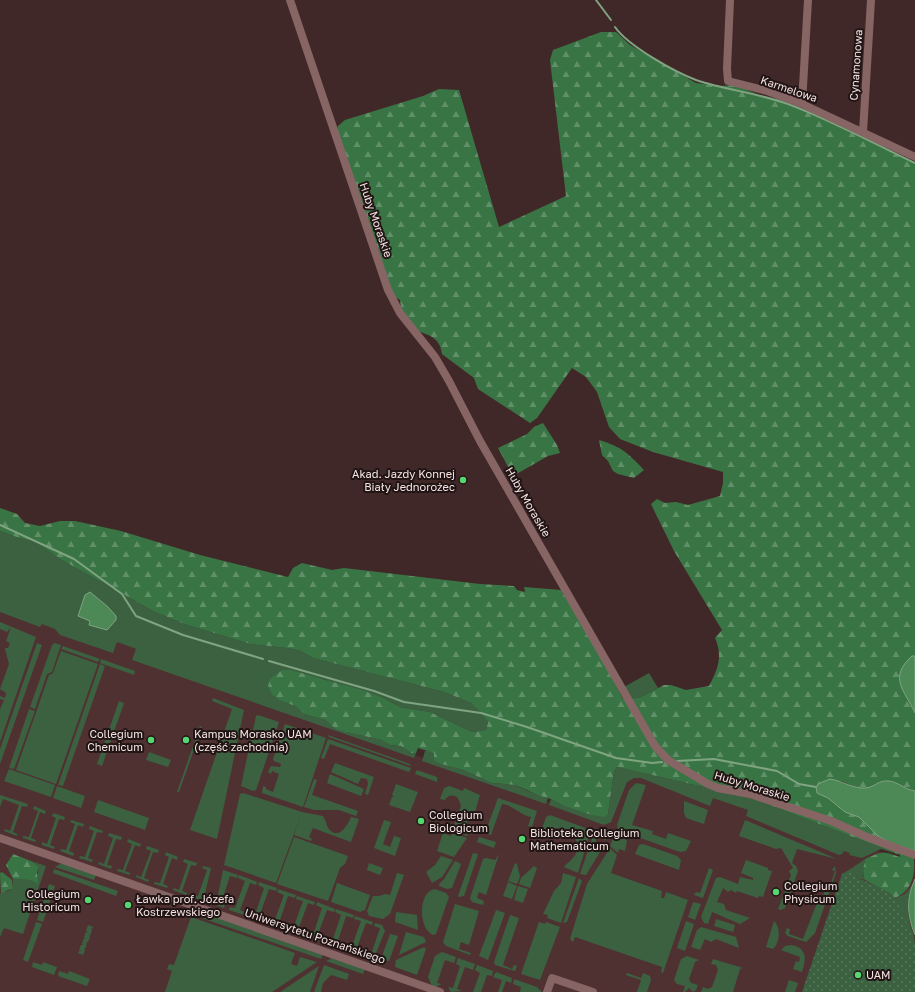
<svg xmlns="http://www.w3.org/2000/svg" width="915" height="992" font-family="'Golos Text',sans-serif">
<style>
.built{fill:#503132}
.green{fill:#3b6141}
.forest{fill:url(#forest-firs)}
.park{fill:url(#park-dots)}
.water{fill:#4d8857;stroke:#80a481}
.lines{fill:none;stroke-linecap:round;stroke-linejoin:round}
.stream{stroke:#80a481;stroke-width:2}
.minor{stroke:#876564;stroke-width:8}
.poi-dot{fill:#55d671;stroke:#201514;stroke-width:1.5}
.labels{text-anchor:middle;stroke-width:4;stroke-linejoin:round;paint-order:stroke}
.street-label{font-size:11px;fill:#f6e4e4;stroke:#201514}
.poi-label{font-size:11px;fill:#f6e4e4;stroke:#201514;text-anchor:start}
</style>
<defs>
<pattern id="forest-firs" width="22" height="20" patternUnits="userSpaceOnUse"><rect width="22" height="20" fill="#397544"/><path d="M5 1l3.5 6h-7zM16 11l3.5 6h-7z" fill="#608f68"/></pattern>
<pattern id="park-dots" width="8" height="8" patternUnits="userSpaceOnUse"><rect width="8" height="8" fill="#3b6141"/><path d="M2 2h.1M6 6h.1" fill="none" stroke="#58785c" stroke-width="1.8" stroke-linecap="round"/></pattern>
</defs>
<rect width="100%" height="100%" fill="#412828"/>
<path class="built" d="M0,541L282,708L605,822L624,772L654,779L870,848L915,864V992H0Z"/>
<path class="green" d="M0,531L19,538L36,542L60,559L155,612L184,624L250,644L287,648L301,651L313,658L444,692L471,703L480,710L488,722L486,730L472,732L430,712L399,707L386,699L323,679L281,701L295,706L304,714L325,720L337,730L383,740L390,745L401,746L411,753H416L414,758L132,660L136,649L134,648L117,642L113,653L60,635L55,629L42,624L40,627L0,612Z
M0,622L36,637L0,742V709L4,700L0,699V696L5,698L6,693L0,689L9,664L5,649V648H8L10,643L6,641L11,627L7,632L0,629Z
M37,643L42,645L0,764V749Z
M55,643L61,645L52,672L47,674L35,709L30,707L52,645Z
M63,646L100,659L98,662L61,649Z
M61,651L98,664L56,784L16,770L49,675L53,673Z
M101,659L135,671L134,675L100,663Z
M100,664L105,666L63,786L58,785Z
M649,673L658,688L639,698L631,699L624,687Z
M213,698L244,710L217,839L190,830L232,709L212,701Z
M119,701L124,703L102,766L97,764Z
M29,709L35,711L14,769L9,768Z
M258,715L279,722L256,790L253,791L241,786L256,716Z
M285,724L326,738L303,807L262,793L263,786L266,787V789L273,792L279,774L272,771L271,774L268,772L271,766L280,767L281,764L274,761L273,759Z
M200,726L202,727L179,792H177Z
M328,735L410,764L411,766L329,737Z
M328,739L411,768L409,772L330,744L324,759L321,758Z
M430,750L434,753L441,764L463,770L492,783L515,785L537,795L548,798L546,804L422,761L425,751Z
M149,752L171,760L168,767L146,760Z
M335,763L374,777L368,795L365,794L368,784L367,779L361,778L358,784L331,772Z
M617,767L751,798L900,855L881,849L862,858L849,855L850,853L844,851L842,854L839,855L746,816L748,810L713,798L710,806L641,778H634L627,782L611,822L604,825L549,805L551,799L562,805L608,814L614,771Z
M9,769L55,785L51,797L4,781Z
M417,770L437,777V782L415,774Z
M330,774L364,789L361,796L327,783Z
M314,779L317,780L312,795L358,811L356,816L339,810H314L304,807Z
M636,783L646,785L632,825L653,831L652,834L666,839L668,833L691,841L686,851L680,852L618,830L617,825L629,790Z
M396,784L418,792L410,812L389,805L392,797H394L392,795Z
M57,786L85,796L81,808L53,798Z
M449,786L463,791L464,788L480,795L473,819L469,817L465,827L470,828L467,836L455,832L456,829L453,828L461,806L458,798C453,794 448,795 445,800L440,799L444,788Z
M243,793L302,812L276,883L224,865L240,794Z
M0,795L28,804L27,807L22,806L13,832L17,834V836L4,831L5,829L10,831L19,805L3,799L0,807Z
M498,798L537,811L532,827L528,826L531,817C520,815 513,805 502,804L491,835L485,833Z
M98,800L149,818L145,830L94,812Z
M684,801L708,810L704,824L686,818L684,813Z
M34,806L46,811L45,814L40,812L31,838L36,840L35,842L23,838V836L29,837L38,811L33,809Z
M302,812L323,816C326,820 326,824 328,828C338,842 348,825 351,817L359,819L351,842L313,828L309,837L312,839L311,841L294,835Z
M53,813L65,817L64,820L59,819L50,845L55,847L54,849L42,845V842L47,844L56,818L52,816Z
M550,815L591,830L578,873L564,867C567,863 575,858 577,851C581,838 565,824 552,829C546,831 543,838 538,840L546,817Z
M71,820L84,824L83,827L78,825L69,851L74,853L73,856L60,851L61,849L66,850L75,824L70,822Z
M384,820L391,822L383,844L390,847L394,836L401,838L395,856L374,848Z
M745,820L837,859L797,849L792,863L796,866L798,871L785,908L781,910L778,909L791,875L789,871L793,868L781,848L776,849L739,836Z
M90,826L103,831L102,833L97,832L88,858L93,860L92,862L79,858L80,856L85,857L94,831L89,829Z
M109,833L122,837L121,840L116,839L107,865L112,866L111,869L98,864L99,862L104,864L113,838L108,836Z
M443,833L451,836L452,833L467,838L454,857L437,851Z
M594,833L606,838V840L597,837L595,844L603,847L586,875L580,874Z
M616,835L624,838L627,841L625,851L619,849L618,853L610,846L613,838Z
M294,837L348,856L345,864L340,868L328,901L277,884Z
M479,837L496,842L494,848L477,842Z
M128,839L141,844L140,847L135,845L125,871L130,873V875L117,871L118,869L123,870L132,844L127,842Z
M643,844L677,856L681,860L679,870L635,854L639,845Z
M147,846L159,850L158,853L153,852L144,878L149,880L148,882L136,877V875L141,877L151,851L146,849Z
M610,848L617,855L611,873L662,891L661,898H664L666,892L688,900L663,973L661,972L662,967L575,937L573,942L570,939L587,884Z
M166,852L178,857L177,860L172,858L163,884L168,886L167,888L154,884L155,882L160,883L169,857L165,855Z
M473,853L478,854L464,896L459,897L458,896Z
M499,854L486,895L479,892L477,898L484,901L483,905L472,902L470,898L483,859L486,858L495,860Z
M441,856L453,860L442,877L432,883L426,872L435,865Z
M184,859L197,863L196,866L191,865L182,891L187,893L186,895L173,890L174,888L179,890L188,864L183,862Z
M865,859L863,876L865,880L858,878L852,868Z
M746,860L768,868V870L772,871L763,897L759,896L758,898L737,891L736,893L731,890L728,892L723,888L717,902L724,904L726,910L750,918L740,924L712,912L708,924L704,923L701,917L716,878L720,877L738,884L740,877L753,880V878L741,873Z
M31,861L46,866L23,934L4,928L0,937V894L13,889V879L30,880L36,883L39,867Z
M455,861L461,864L452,888L447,889L439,886V884L444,879Z
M62,863L96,875L94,880L55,867Z
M369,863L383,868L380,875L367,870Z
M515,863L517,864L520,877L517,884L508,881Z
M203,866L211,868L204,898L201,900L192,897L193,895L198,896L207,870L202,868Z
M534,866L537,868L530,888L519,884L521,878Z
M835,866L836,873L815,933L806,942L788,936L785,933L787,928L790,929L789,934L803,939L820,895L823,896L828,882L831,883L835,871L832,870Z
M709,868L713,870L703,898L694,895L696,892L700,893Z
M54,869L118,891L116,896L53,873Z
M223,870L238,875L237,878L230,876L221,903L225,905L224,908L216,905Z
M397,873L404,875L390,914L383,919L369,916L367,911L373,896H379L385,894L390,895Z
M563,873L576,877L561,923L547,918L548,915L543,914L554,891L561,883Z
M239,875L257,882L256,885L250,883L240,910L245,912L244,915L229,910L230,907L235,908L245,881L238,878Z
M579,878L582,881L567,922L563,923Z
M259,882L277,888L276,891L269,889L259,917L264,919L263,922L249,917L250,914L255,915L264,888L258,885Z
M508,882L517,886L512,899L503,896Z
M337,883L370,895L365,910L360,912L331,902Z
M49,884L55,886L43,922L37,920Z
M913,884C909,894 907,908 909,919C910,928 915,934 915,944L895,898L905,894Z
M518,886L528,889L523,903L514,900Z
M278,889L296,895L295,898L288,896L279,923L283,925L282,928L268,923L269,920L274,922L284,895L277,892Z
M435,889L446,893L449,897L436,934L433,935C418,929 418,891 435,889Z
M297,896L315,902L314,905L308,903L298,930L303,932L302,935L287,930L288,927L293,929L303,901L296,899Z
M317,902L335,909L334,912L327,910L317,937L322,939L321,942L307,937L308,934L313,935L322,908L316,905Z
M693,902L701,904L695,920L688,917Z
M455,904L479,911L469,945L461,942L459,949L471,953L470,955L446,946L443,942Z
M192,909L323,954L321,959L187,913Z
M336,909L354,915L353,918L346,916L337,944L341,946L340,949L326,944L327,941L332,942L341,915L335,912Z
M496,910L505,913L488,960L479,956Z
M396,912L417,915L418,930L395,922Z
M510,915L519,918L503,965L512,969L514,965L517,966L515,971L495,965L494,962Z
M355,916L373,922L372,925L366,923L356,950L361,952L360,955L345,950L346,947L351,949L361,921L354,919Z
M191,917L295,953L291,964L297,966L300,957L317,962L272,992H165L172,971L167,969L169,964L174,965Z
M716,919L735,925L733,932L714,926Z
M686,921L694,924L685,951L677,948Z
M774,921C781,927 780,943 773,949L766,947Z
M36,922L42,924L28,962L23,960Z
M539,922L545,924L546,922L560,927L540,980L521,974Z
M375,923L382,925L385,931L373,960L365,957L366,954L371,955L380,928L374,926Z
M88,925L93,927L92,929L90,928L92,930L90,936L87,935L90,937L88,942H85L87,943L85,949L83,948L85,950L83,955L78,953L79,951H82L79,950L81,945H84L82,944L84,938L86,939L84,937L86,932H89L86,931Z
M701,927L736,937L739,948L716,939L711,942L705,939L700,950L691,947L697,930Z
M406,932L424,937L426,942L399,955Z
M390,934L398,936L389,961L381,959Z
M791,945C808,948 806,959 802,972L793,969L796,961L799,962L800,957L781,950L785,946Z
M424,947L426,949L417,975L395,967L396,960Z
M442,952L456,957L454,963L445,960L437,983L442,984L435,987L431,984L428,977L435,956Z
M687,956L699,960L695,962L689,979L691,983L698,985L696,990L693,992L689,988L685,992H683L685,986L677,984L674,980L681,959Z
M332,958L365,969L363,974L326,961Z
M458,958L475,964L473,970L465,967L457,989L462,991L451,992L448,987L453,988L460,966L456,964Z
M713,959L743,968L740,969L733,992H701L703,987L708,989L712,987L718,970L716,965L711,964Z
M33,962L42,965L43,962L57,967L54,975L32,967Z
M324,965L349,974L347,980L331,975L323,983L321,992H314Z
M477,965L493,971L492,976L487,975L481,992H473L480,973L475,970Z
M319,966L310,992H280Z
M59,971L68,974L69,971L90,979L87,986L58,976Z
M496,972L512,978L511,983L506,981L502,992H498L502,980L493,977Z
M627,973L641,978L643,973L650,976L651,980L647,992H637L641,980L626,975Z
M514,979L537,987L542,992H520L521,987L513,984Z
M789,980L798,983L795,992H785Z"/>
<path class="forest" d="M601,32H616L630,45L696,83L720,86L735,85L762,96L781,100L840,125L915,163V656H912L909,700L915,713V791C906,790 897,782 889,781C878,781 877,785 868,788C859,790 849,784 841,781L817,793L828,798L845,812L859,817L878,836L914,858C915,876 912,891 895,898L889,893L865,880C862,875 864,865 865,859C882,851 883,851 900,857V855L751,798L617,767L614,771L608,814L604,817L592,815L562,805L551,799L537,795L527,790L515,785L492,783L463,770L441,764L434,760V753L418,748L416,753H411L401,746L390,745L382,740L337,730L325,720L304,714L295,706L281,701L272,694L268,686L270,679L282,670H290L362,690L386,699L399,707L430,712L472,732L486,730L488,722L480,711L471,703L444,692L313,658L301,651L287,648L250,644L184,624L155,612L60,559L36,542L19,538L0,531V508L17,514L25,523L40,526L60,521H75L121,531L200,555L288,577L293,568L302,563L332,570L344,568L480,584L514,586L517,590L525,592L524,587L561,590L592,641L623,699L639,698L664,685H671L686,690L709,686C718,669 723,656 715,638L722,630L674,551L651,504L657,499L665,503L676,502L688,505L720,496L723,483V472L653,452L620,439L609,427L597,392L586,377L572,368L537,418L530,423L478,389L474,378L442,354C439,328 414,338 404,319C401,314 401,306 400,300L389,293L335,135L338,126L345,120L423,96L439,89L459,90L499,227L566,196L550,60L553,50Z
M543,423L557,445L560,453L548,456L513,476L498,448L527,434L534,427Z
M599,440C622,447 628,453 644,470L634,478L618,474L613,471L608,461L602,455Z
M13,854L31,861L39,867L37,872L38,883H36L30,880L13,879L6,865Z
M2,872L12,880L13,889L8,890L1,894L0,873Z"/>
<path class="park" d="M852,868L858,878L883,889L895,898L900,906L915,944V992H802L842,874Z"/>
<path class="water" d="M90,592L108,607L116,616V620L107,630L89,625L90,621L78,616L85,595Z
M912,656H915V713C904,689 888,678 912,656Z
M830,779C843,781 853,789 866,788C875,787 878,780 889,781C898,782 906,790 915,791V851L889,842L878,836L859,817L845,812L828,798L817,793L816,787L820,783Z
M915,879V935C907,915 906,899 915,879Z"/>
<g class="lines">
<path class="stream" d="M596,0L611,20
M615,27C628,46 675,72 696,80C725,90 758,93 788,104C831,120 873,143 915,163
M0,525L74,559L122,594L136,616L183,635L263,659
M269,661L374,691L404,702L481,713L527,727L616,758L652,763L662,762
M677,761L714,759L777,771L799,784L816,787"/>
<path class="minor" d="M290,0L388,290L400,313L435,357L449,381L480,441L655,746L668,760L708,784L718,788L750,794L831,821L867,837L915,855
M730,0L727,69L728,81L767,91L802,104L915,157
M802,104L808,0
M863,132L871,0
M0,838L440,992
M547,992L552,978L593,992"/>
</g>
<g class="poi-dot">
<circle cx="463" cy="480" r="4"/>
<circle cx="151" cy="740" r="4"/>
<circle cx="186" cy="740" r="4"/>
<circle cx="421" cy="821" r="4"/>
<circle cx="522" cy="839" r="4"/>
<circle cx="776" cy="892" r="4"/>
<circle cx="88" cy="900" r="4"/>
<circle cx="128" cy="905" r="4"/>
<circle cx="858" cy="975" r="4"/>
</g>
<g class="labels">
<g class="street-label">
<text transform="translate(856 65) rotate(-86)" y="4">Cynamonowa</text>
<text transform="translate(789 89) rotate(19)" y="4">Karmelowa</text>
<text transform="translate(376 220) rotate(71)" y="4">Huby Moraskie</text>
<text transform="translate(528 502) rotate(60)" y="4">Huby Moraskie</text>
<text transform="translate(752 786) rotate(17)" y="4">Huby Moraskie</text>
<text transform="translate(315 936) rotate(19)" y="4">Uniwersytetu Poznańskiego</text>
</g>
<g class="poi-label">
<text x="455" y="478" text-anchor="end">Akad. Jazdy Konnej<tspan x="455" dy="13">Biały Jednorożec</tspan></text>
<text x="143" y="738" text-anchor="end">Collegium<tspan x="143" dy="13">Chemicum</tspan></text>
<text x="194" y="738">Kampus Morasko UAM<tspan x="194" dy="13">(część zachodnia)</tspan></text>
<text x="429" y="819">Collegium<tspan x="429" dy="13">Biologicum</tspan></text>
<text x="530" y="837">Biblioteka Collegium<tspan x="530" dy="13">Mathematicum</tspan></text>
<text x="784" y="890">Collegium<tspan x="784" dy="13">Physicum</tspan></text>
<text x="80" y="898" text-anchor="end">Collegium<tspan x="80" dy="13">Historicum</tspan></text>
<text x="136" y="903">Ławka prof. Józefa<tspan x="136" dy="13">Kostrzewskiego</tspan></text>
<text x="866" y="979">UAM</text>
</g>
</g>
</svg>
